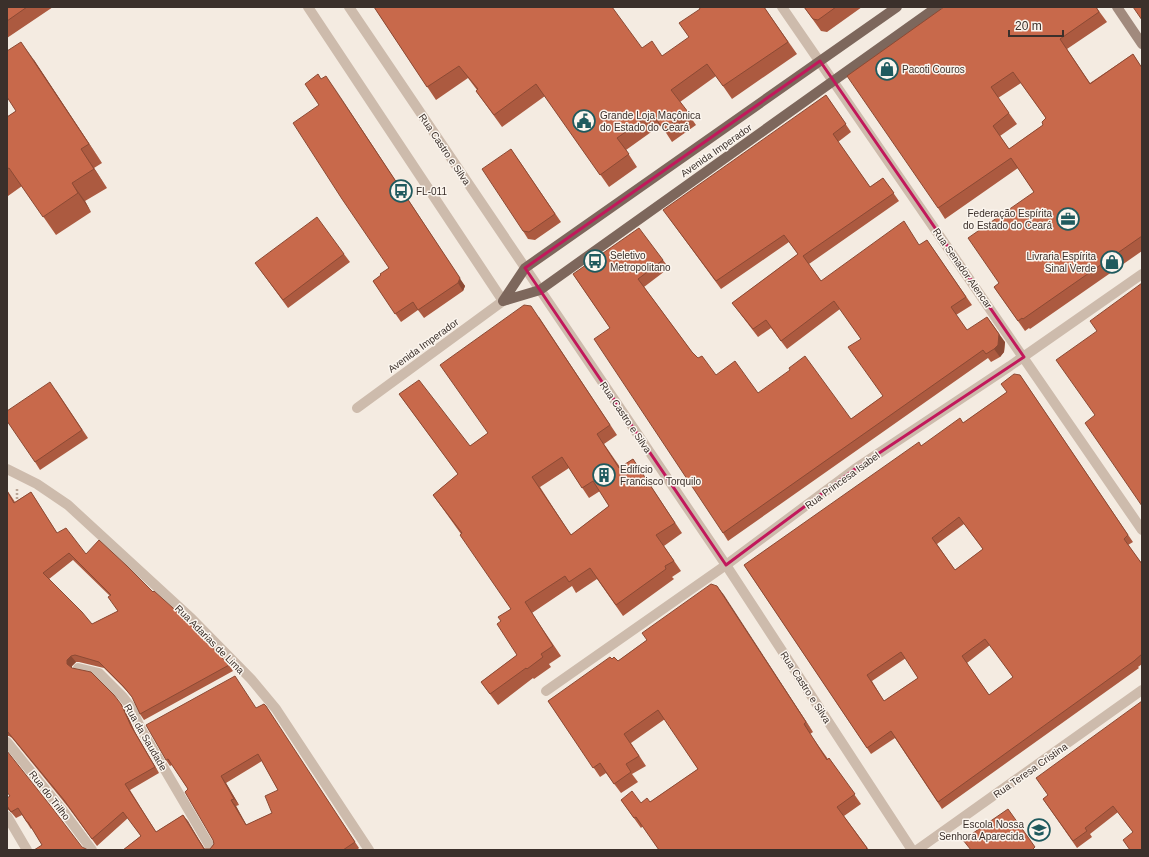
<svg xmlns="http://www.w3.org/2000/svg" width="1149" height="857" font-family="Arial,sans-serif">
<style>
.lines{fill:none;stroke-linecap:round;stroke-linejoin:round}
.path{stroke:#b9a596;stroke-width:2.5;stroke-dasharray:2 2;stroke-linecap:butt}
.service{stroke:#cdbbac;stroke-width:10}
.minor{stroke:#cdbbac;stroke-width:10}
.tertiary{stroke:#cdbbac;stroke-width:10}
.secondary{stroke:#a18a7d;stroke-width:10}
.primary{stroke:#7d675c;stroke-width:10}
.wall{fill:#ac5a40;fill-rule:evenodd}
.shaded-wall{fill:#8c4a34}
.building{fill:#c8694b;stroke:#8c4a34;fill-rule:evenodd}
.marked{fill:none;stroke:#c2185b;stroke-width:3;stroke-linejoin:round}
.labels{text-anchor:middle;stroke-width:3;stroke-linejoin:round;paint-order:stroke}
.poi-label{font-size:10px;fill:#3b302b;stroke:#fbf5ee;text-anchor:start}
.street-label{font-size:10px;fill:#3b302b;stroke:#fbf5ee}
</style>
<rect width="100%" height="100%" fill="#f4ebe1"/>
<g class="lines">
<path class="path" d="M17,489V502"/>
<path class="service" d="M7,816L27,850"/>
<path class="minor" d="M782,7L1142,530
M357,408L503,301
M7,469L37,484L68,505L192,619L251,679L276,709L369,850
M78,668L99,673L123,697L131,707L141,729L212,850
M546,691L726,565L855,469L1010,366L1142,274
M7,742L63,811L92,850
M917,850L1142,690"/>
<path class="tertiary" d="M308,7L503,301
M349,7L726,565L912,850"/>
<path class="secondary" d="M1117,7L1142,44"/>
<path class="primary" d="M503,301L540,290L937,7
M503,301L525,268L897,7"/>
</g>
<path class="wall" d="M7,7H53L7,38Z
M374,7L642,48L662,56L764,7L797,54L732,99L716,76L680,102L696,125L672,142L661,125L626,150L637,167L609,187L545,96L502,127L476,91L477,90L468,78L436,100Z
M804,7H862L827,32L821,31Z
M944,7H1096L1107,22L1067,49L1090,83L1133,54L1142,68V251L1030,329L1029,328L1025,331L994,287L999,283L1034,192L1018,168L945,219L938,208ZM1021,83L1046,118L1043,125L1009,149L1000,136L1017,124L998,98Z
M34,60L102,163L94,168L107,188L85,201L91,212L56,235L22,186L8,196L7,195V117L16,111Z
M826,95L851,132L838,142L870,187L883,178L899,201L809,264L821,281L920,245L927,240L972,305L956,315L967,330L1005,342L1004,352L1000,357L991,362L988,358L728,541L723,533L610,328L573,274L663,260L669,268L644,287L692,352L698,358L716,375L758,393L851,419L883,396L861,339L840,309L787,349L771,328L758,337L732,303L798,254L789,242L721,289L669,218Z
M319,105L465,286L463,291L424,318L418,310L401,322L373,281L381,275L389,268Z
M511,149L561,222L535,240L528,239L523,231Z
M344,254L350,262L288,308L261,271Z
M539,317L617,435L604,444L620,467L633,459L682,533L664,546L681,571L672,577L674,579L623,616L597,579L576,593L572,586L532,613L561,656L549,664L551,667L534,679L533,678L498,705L481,682L517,655L501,621L511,609L461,534L433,495L458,474L399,394L470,446L488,433ZM569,468L589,498L600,491L609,506L571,535L540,487Z
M1020,375L1133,542L1128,545L1142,564V664L1138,667L1139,668L942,809L895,738L871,754L744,565L921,446L963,423L1007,392ZM964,524L983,549L955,570L937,544ZM990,645L1013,677L989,695L967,663ZM906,658L918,678L884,701L872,681Z
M56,390L88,438L40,470L35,462Z
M7,490L15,502L31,492L57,533L86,554L153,592L229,665L233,671L144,720L140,714L133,698L128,692L104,668L79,662H76L72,666V668L121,704L125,710L135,732L159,773L130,790L156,832L183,815L205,849H210L214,844L213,840L188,789L172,765L170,766L166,760L264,704L359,848L357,850H123L141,836L128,818L97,846L68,807L12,738L9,736H7ZM73,560L110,596L118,611L92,624L49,579ZM262,761L278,790L272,813L246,825L236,806L239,805L226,783Z
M717,586L813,732L810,734L828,759L829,758L861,804L844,816L869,850H659L643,826L641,828L621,800L641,803L650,802L698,769L665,719L631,743L646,766L632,774L638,782L621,793L606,773L600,777L548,701L612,659L618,661L647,640Z
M1142,701L1133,832L1118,812L1090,834L1092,837L1077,848L1043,799L1048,795Z
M7,751L42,845L32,828L31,829L22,815L16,818L10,811L7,809V798L10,796Z"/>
<path class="shaded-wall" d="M21,42L34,60L102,163L89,144Z
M332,84L465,286L463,291L458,283Z
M81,149L94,168L107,188L94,169Z
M72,183L85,201L91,212L78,193Z
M987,317L1005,342L1004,352L1000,357L994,349Z
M717,586L724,595L813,732L806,722Z
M71,656L76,662L72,666V670L67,664V660Z
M121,704L125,710L135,732L159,773L155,767L131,726Z
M221,776L226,783L239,805L234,799Z
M231,800L236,806L250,831L246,825Z
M183,815L188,821L205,850Z"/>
<path class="building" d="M7,7H27L7,21Z
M374,7H612L642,48L652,41L662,56L689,37L679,23L700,9L699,7H764L788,42L723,86L707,64L671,90L688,112L663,129L652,113L617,138L629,154L600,175L536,84L494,115L476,91L478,89L459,66L427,87Z
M804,7H836L818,20L813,19Z
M944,7H1096L1099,12L1060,39L1090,84L1133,54L1142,68V236L1023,319L1022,318L1018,321L994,287L999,283L968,238L1034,192L1011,158L938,208L847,76ZM1013,72L1046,118L1042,122L1043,125L1009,149L993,126L1009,113L991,87Z
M1133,7H1142V20Z
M21,42L89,144L81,149L94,169L72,183L78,193L43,217L9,168L7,169V117L16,111L7,97V51Z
M318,74L321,79L326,76L460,278L458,283L418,310L413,302L395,314L373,281L381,275L380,274L389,268L342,199L293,123L319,105L305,84Z
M826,95L846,124L833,134L870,187L883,178L894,193L803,256L821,281L904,221L919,245L927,240L966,297L951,307L967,330L987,317L999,334L998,345L994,349L986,354L983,350L723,533L594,339L610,328L573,274L639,228L663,260L638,279L692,352L698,358L702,356L716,375L735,361L758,393L790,370L789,368L805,356L851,419L883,396L848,347L861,339L834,301L781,341L766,320L753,329L732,303L798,254L784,235L716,281L663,210Z
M511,149L555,214L529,232L523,231L482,169Z
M317,217L344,254L283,300L255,263Z
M1142,283V506L1085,423L1095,415L1056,360L1097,331L1090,321Z
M524,305L531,306L610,425L597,434L619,468L633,459L675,523L656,535L674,561L665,566L666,569L616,605L590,568L569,582L565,576L525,602L553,646L541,654L543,657L527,669L526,668L490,694L481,682L517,655L497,624L501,621L498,617L511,609L460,535L462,533L433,495L458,474L399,394L419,380L470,446L488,433L440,365ZM562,457L582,488L593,481L609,506L571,535L532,477Z
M1014,374L1020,375L1128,535L1124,539L1142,564V654L1134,661L938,802L891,731L867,748L744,565L919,442L921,446L960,418L963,423L1007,392L1001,384ZM959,517L983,549L955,570L932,538ZM985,639L1013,677L989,695L962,656ZM901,652L918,678L884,701L867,675Z
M50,382L82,430L35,462L7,421V411Z
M7,491L14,503L31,492L57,533L66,528L86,554L99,540L127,566L153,592L154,591L183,617L229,665L140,714L132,697L123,686L99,662L75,655L71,656L67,660V664L72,668L91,672L114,695L121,704L131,726L155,767L125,784L156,832L183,815L204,849H210L214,844L213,840L185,792L188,789L168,759L166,760L146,725L235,676L256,708L264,704L266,706L355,842L343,850H123L141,836L123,812L92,839L64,800L7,731ZM69,553L111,595L108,597L118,611L92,624L82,612L43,573ZM258,754L278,790L265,796L272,813L246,825L231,800L234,799L221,776Z
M711,584L717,586L806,722L804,724L827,760L829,758L855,794L837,807L867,848L865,850H659L636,817L634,818L621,800L632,791L641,803L647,798L650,802L698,769L658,710L624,734L639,756L626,764L631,772L614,784L600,763L593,768L548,701L610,657L612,659L614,657L618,661L647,640L642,633Z
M1142,701V850H1130L1123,840L1133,832L1113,806L1085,828L1087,831L1073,841L1043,799L1048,795L1036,778Z
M7,751L53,809L82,847L88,850H34L42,845L28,822H27L18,808L11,812L7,806V798L10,796L7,792Z
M1008,809L1035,847L1033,849L1034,850H971L963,840Z"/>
<path class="marked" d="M820,61L1024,357L855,469L726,565L525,268Z"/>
<defs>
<g id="shop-ring" transform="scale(1.15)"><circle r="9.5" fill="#fbf5ee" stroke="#1f5a5e" stroke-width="1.5"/><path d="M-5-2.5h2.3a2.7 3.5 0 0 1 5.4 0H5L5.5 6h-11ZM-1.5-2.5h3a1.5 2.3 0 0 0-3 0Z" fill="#1f5a5e"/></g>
<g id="civic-ring" transform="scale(1.15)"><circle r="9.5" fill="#fbf5ee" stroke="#1f5a5e" stroke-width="1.5"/><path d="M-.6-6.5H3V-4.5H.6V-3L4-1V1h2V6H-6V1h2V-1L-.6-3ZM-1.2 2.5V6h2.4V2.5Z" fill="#1f5a5e"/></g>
<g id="bus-ring" transform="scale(1.15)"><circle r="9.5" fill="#fbf5ee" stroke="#1f5a5e" stroke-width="1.5"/><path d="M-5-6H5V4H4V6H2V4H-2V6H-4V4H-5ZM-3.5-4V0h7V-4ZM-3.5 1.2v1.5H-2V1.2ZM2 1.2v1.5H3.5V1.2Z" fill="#1f5a5e"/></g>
<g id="office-ring" transform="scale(1.15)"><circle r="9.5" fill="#fbf5ee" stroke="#1f5a5e" stroke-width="1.5"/><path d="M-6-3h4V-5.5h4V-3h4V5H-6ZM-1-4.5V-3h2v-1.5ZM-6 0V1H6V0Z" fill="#1f5a5e"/></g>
<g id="building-ring" transform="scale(1.15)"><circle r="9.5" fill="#fbf5ee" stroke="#1f5a5e" stroke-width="1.5"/><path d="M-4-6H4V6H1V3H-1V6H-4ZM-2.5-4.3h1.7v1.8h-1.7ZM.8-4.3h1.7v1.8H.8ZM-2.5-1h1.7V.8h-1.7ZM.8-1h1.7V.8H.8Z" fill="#1f5a5e"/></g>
<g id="school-ring" transform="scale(1.15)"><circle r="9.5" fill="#fbf5ee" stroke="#1f5a5e" stroke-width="1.5"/><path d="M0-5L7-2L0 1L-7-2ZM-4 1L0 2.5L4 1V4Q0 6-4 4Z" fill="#1f5a5e"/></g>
</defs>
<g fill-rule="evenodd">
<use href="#shop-ring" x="887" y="69"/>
<use href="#civic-ring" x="584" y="121"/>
<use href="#bus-ring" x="401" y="191"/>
<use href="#office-ring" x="1068" y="219"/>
<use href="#bus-ring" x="595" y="261"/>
<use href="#shop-ring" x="1112" y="262"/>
<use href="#building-ring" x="604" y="475"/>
<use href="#school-ring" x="1039" y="830"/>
</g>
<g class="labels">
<g class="poi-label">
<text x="902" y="73">Pacoti Couros</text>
<text x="600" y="119">Grande Loja Maçônica<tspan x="600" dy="12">do Estado do Ceará</tspan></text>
<text x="416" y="195">FL-011</text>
<text x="1052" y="217" text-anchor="end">Federação Espírita<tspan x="1052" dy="12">do Estado do Ceará</tspan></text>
<text x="610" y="259">Seletivo<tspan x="610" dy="12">Metropolitano</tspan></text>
<text x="1096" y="260" text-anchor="end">Livraria Espírita<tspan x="1096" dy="12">Sinal Verde</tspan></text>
<text x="620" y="473">Edifício<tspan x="620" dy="12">Francisco Torquilo</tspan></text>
<text x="1024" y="828" text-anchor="end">Escola Nossa<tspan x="1024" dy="12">Senhora Aparecida</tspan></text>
</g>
<g class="street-label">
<text transform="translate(445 149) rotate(56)" y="4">Rua Castro e Silva</text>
<text transform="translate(716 150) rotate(-35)" y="4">Avenida Imperador</text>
<text transform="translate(963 268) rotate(55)" y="4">Rua Senador Alencar</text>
<text transform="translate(423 345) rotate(-36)" y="4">Avenida Imperador</text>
<text transform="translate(626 417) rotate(56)" y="4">Rua Castro e Silva</text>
<text transform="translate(842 480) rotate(-36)" y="4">Rua Princesa Isabel</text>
<text transform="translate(210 639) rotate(45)" y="4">Rua Adarias de Lima</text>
<text transform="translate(806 687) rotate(57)" y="4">Rua Castro e Silva</text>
<text transform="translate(146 737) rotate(60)" y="4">Rua da Saudade</text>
<text transform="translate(1030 770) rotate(-35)" y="4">Rua Teresa Cristina</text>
<text transform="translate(50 795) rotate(52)" y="4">Rua do Trilho</text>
</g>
</g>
<rect width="1149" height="857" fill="none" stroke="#3b302b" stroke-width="16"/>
<path d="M1009 30v6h54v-6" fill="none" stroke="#3b302b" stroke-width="2"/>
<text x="1015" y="30" font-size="12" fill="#3b302b" stroke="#fbf5ee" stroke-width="3" paint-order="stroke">20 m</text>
</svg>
